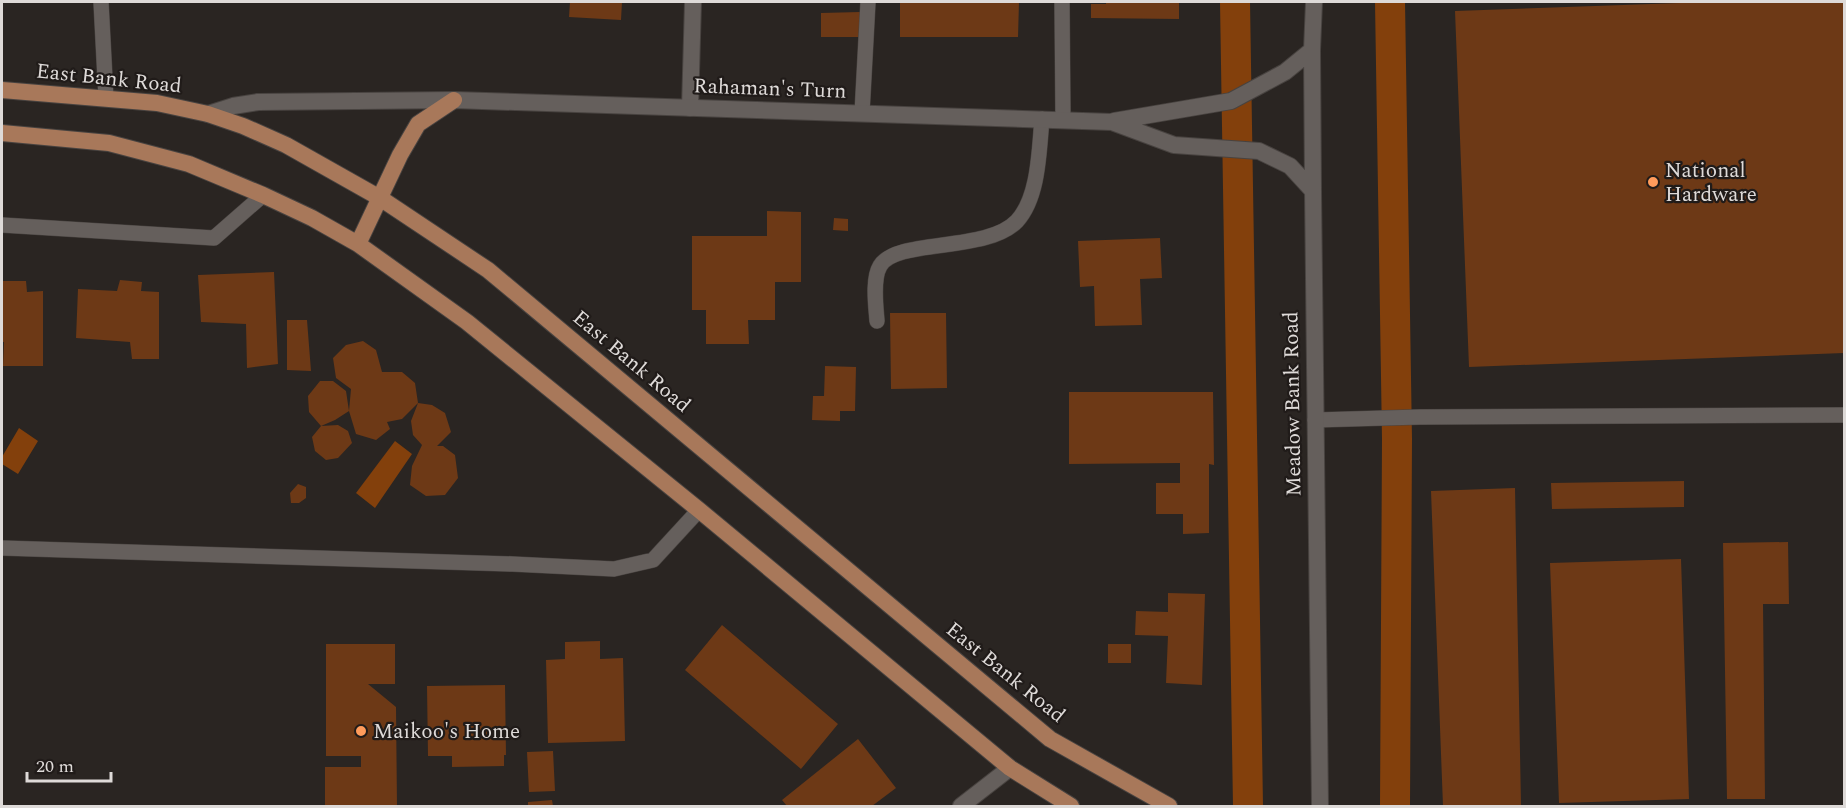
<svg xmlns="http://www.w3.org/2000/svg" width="1846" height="808" font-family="Spectral,serif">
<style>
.water{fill:#83400c}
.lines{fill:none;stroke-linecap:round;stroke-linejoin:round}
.canal{stroke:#83400c;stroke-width:30}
.building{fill:#6d3916}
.service-casing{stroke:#484340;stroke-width:16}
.minor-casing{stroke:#484340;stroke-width:18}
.secondary-casing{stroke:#484340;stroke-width:18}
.primary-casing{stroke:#484340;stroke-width:18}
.service{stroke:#655f5c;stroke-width:15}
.minor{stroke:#655f5c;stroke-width:16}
.secondary{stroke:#655f5c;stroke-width:16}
.primary{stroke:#a8785a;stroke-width:16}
.poi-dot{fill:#ff9b5b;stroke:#201b19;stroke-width:2}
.labels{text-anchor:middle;stroke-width:4.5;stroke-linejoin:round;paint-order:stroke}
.street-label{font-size:21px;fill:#dedad8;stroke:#201b19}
.poi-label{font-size:21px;fill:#dedad8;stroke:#201b19;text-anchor:start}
</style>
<rect width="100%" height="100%" fill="#2a2522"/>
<path class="water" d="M19,428L38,441L18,474L2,464V457Z
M395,441L412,454L375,508L356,493Z"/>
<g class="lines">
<path class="canal" d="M1235,2L1248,806
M1390,2L1397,439L1395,806"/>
</g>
<path class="building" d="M570,2H622L621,20L569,17Z
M900,2H1019L1018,37H900Z
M1106,2H1179V19L1091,18V4H1106Z
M1708,2H1844V353L1469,367L1455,11Z
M860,12L861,37H821V13Z
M767,211L801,212V282H775V320H748L749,344H706V310H692V236H767Z
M834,218L848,219V231L833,230Z
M1160,238L1162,278L1140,279L1142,325L1095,326L1094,286L1080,287L1078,241Z
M274,272L278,364L247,368L246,324L201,322L198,275Z
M120,280L142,282L141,291L159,292V359H132L130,342L76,338L78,289L117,291Z
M2,281H26L27,292L43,291V366H3L4,342H2Z
M890,313H946L947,388L891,389Z
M287,320H307L311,371L287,370Z
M363,341L376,350L382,372H402L415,383L418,403L402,419L387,422L390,429L376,440L356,434L349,411L335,420L321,426L309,412L308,396L320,381H333L346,391L349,411L351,389L336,378L333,358L346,345Z
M825,366L856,367L855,411H840V421L812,420L813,396H824Z
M1069,392H1213L1214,465L1209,464V533L1183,534V514H1156V483H1180V463L1069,464Z
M418,403L432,405L445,413L451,432L437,446H443L455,455L458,478L445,495L426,496L410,485L412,466L422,445L413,435L411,421Z
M338,425L348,431L352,443L338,458L326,460L315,451L312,437L321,426Z
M1684,481V507L1552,509L1551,483Z
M298,484L306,487V498L299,503H291L290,493Z
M1515,488L1521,806H1443L1431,491Z
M1788,542L1789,604H1763L1765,799H1727L1723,543Z
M1681,559L1689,799L1559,803L1550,563Z
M1168,593L1205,594L1202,685L1166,683L1168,636L1135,635L1136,611L1168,612Z
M722,625L838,724L801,769L685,670Z
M600,641V659L623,658L625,741L548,743L546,660L565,659V642Z
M326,644H395V684H368L396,707L397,806H325V767H361V756H326Z
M1108,644H1131V663H1108Z
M505,685L506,755H504V766L452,767V756H428L427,686Z
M858,739L896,788L872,806H787L782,800Z
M553,751L555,791L529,792L527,752Z
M552,800L553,806H528V802Z"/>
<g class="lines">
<g class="service-casing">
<path id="service" d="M101,2L106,98
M1062,2L1063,120
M862,113L868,2
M2,225L214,238L263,195
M877,321C876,307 872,279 880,266C896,238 987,253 1017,221C1039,197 1039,150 1042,119
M1315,420L1420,417L1844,415
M2,548L512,564L614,569L653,560L699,510"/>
</g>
<g class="minor-casing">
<path id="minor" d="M690,108L693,2
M961,806L1010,768"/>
</g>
<g class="secondary-casing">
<path id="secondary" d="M1314,2L1312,50L1313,191L1320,806
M208,114L233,106L258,102L454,100L1112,122L1174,145L1259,151L1290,166L1313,191
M1114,121L1231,101L1285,72L1312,50"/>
</g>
<g class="primary-casing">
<path id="primary" d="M2,90L157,103L208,114L243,126L286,145L380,198L488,270L1050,739L1169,806
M2,133L109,143L189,164L263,195L312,218L358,244L467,322L699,510L1010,768L1071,806
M358,244L400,155L418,124L454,100"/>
</g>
<use href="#service" class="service"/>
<use href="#minor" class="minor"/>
<use href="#secondary" class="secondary"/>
<use href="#primary" class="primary"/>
</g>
<g class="poi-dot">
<circle cx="1653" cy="182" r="6"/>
<circle cx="361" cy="731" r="6"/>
</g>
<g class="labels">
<g class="street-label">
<text transform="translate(109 78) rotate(6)" y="7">East Bank Road</text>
<text transform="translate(770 88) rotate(2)" y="7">Rahaman's Turn</text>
<text transform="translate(632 361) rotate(40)" y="7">East Bank Road</text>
<text transform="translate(1292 404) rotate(-91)" y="7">Meadow Bank Road</text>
<text transform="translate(1006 672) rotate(39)" y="7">East Bank Road</text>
</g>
<g class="poi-label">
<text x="1665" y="177">National<tspan x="1665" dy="24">Hardware</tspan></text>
<text x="373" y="738">Maikoo's Home</text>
</g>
</g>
<rect width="1846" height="808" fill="none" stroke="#dedad8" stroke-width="6"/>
<path d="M27 772v9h84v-9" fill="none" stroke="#dedad8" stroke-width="3"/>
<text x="36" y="772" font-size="18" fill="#dedad8" stroke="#201b19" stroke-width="4.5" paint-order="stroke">20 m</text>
</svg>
